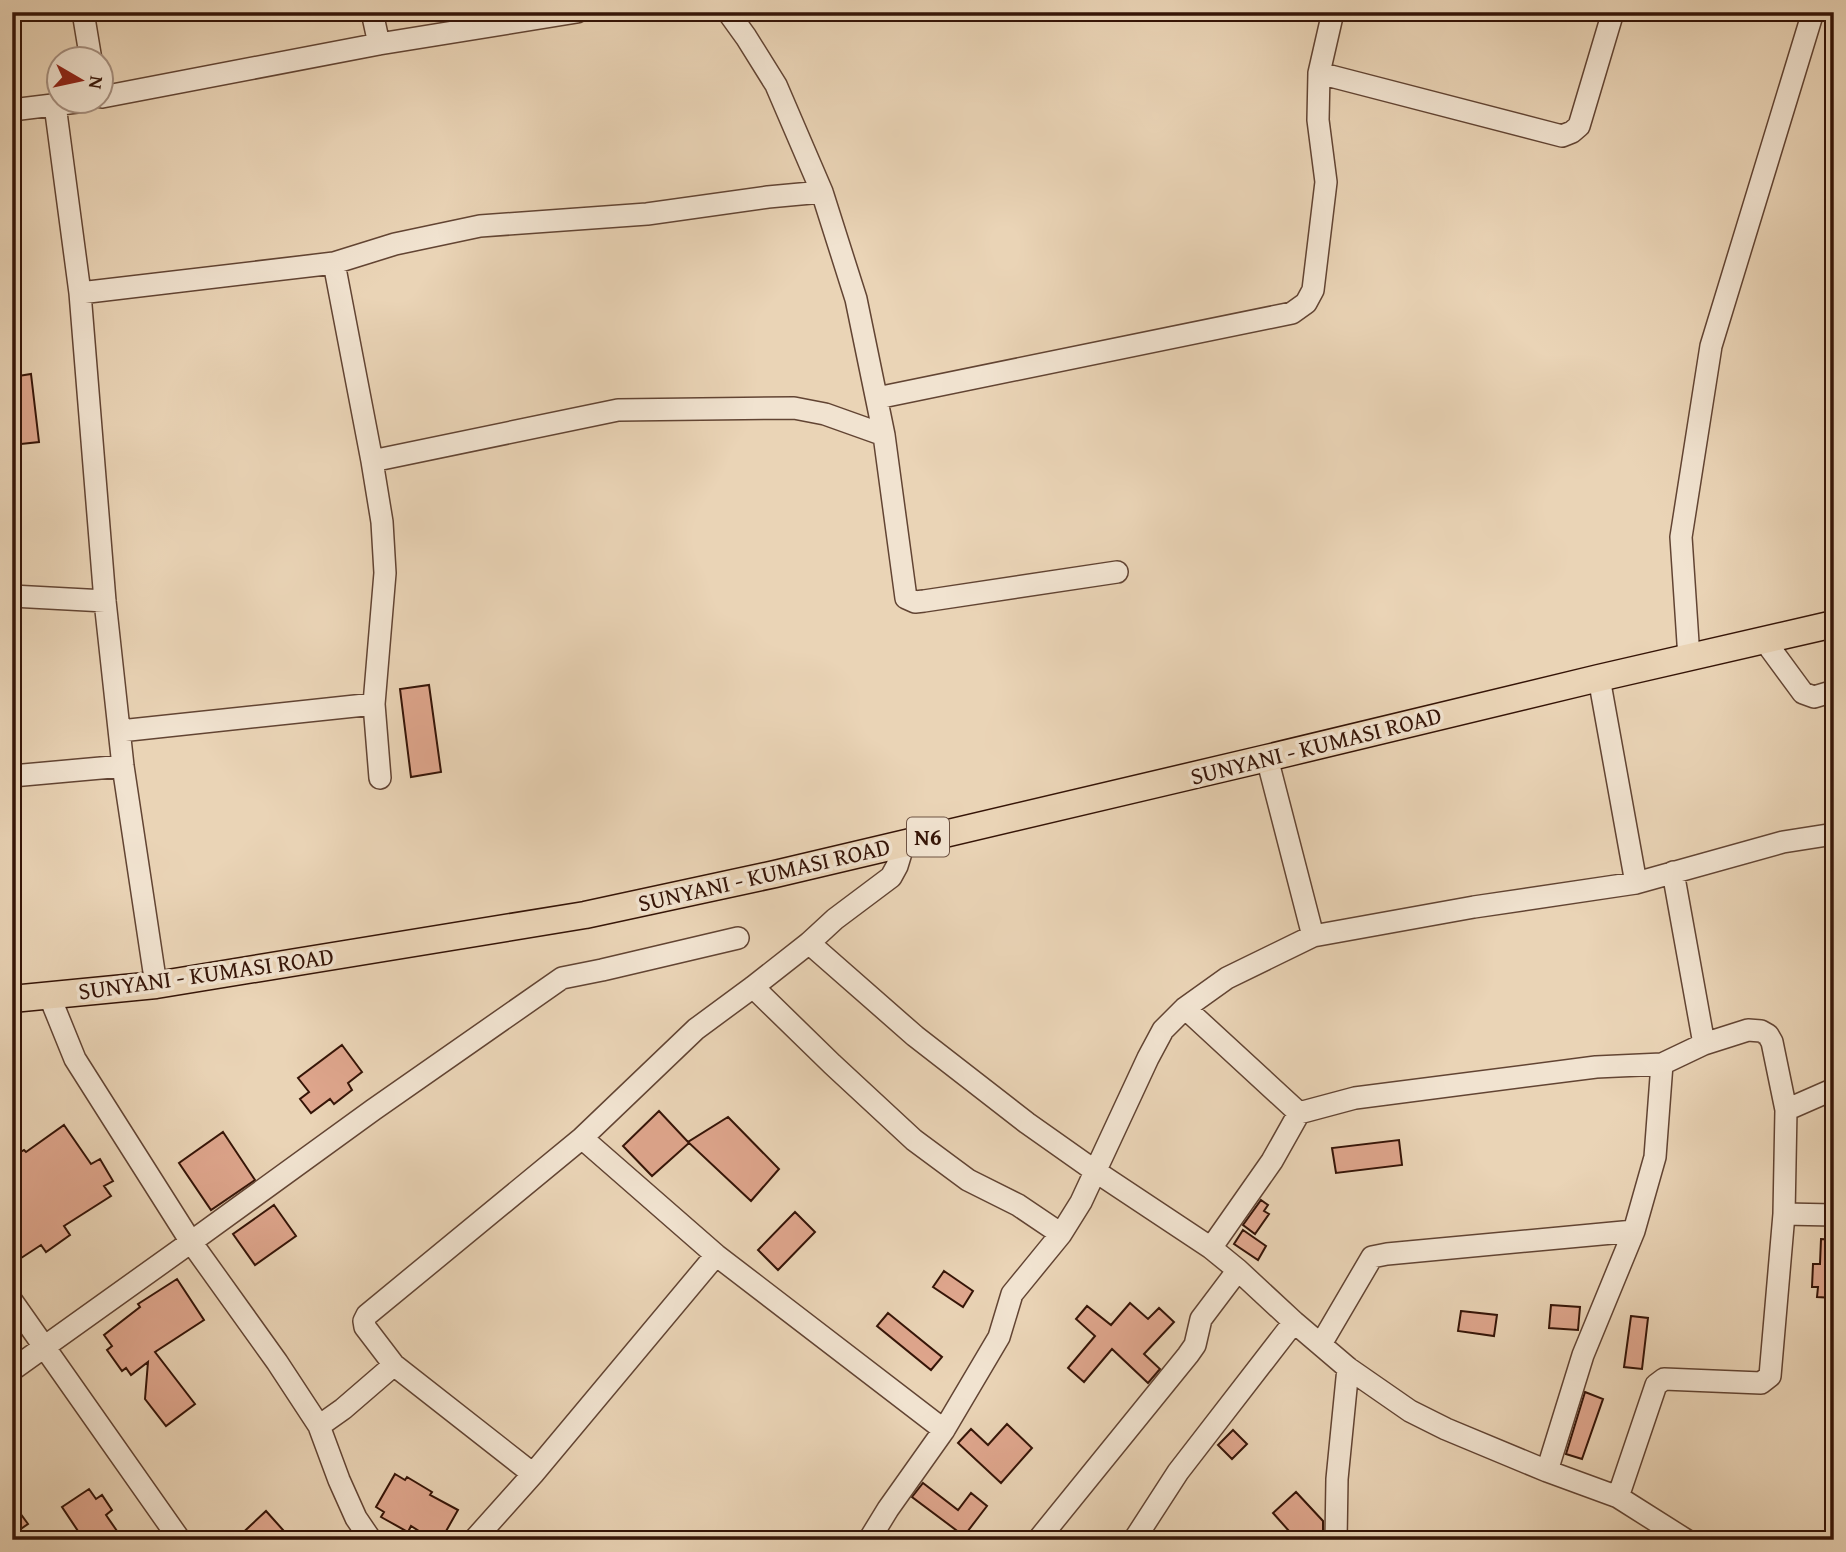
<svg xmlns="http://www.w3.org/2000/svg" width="1846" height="1552" font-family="'Gentium Book Plus',serif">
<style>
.building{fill:#dfa68d;stroke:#351407;stroke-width:2}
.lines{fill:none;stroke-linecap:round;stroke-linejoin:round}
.minor-casing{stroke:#624433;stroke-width:24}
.major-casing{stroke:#351407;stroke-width:29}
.minor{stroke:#f1e3d0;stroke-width:21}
.major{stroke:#ead4b6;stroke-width:26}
.labels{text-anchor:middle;stroke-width:7;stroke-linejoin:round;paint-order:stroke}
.shield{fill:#f1e3d0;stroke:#6d5243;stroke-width:2}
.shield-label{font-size:23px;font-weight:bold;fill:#351407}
.street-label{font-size:24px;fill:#351407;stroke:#f1e3d0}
</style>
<rect width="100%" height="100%" fill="#ead4b6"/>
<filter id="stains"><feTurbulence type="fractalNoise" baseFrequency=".00286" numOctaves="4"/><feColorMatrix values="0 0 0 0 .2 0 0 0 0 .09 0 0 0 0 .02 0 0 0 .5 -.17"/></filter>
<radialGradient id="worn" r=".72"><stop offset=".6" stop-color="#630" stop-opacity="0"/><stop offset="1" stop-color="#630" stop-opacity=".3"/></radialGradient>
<path class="building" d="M31,374L39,442L12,445V377Z
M429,685L441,772L411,777L400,689Z
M342,1045L362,1072L348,1083L352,1090L334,1104L330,1099L311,1113L300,1099L309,1092L298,1078Z
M659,1111L689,1143L652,1176L623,1146Z
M728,1117L779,1169L751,1201L688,1142Z
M64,1125L91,1164L100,1159L113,1181L104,1186L111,1196L64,1226L70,1235L46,1252L41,1245L12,1264V1157L24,1150L26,1152Z
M223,1132L255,1180L211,1210L179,1163Z
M1399,1140L1402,1165L1336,1173L1332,1148Z
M1261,1200L1268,1205L1264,1211L1269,1214L1255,1234L1243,1225Z
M274,1205L296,1236L255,1265L233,1234Z
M795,1212L815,1232L778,1270L758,1250Z
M1243,1230L1266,1246L1258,1260L1234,1244Z
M1821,1239L1834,1240V1298L1817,1297L1818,1287H1812L1813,1264H1820Z
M944,1271L973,1291L963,1307L933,1287Z
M177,1279L204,1320L155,1352L195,1404L166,1426L145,1399L148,1362L131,1375L126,1368L122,1371L107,1350L112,1346L104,1335L140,1307L138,1304Z
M1130,1303L1148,1319L1159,1308L1174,1322L1144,1354L1160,1369L1148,1383L1112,1349L1084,1382L1068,1368L1095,1336L1076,1319L1087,1306L1111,1325Z
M1551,1305L1580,1307L1578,1330L1549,1328Z
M1461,1311L1497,1315L1494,1336L1458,1331Z
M888,1313L942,1357L931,1370L877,1326Z
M1631,1316L1648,1318L1642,1369L1624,1367Z
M1585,1392L1603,1399L1582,1459L1566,1454Z
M1007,1424L1032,1448L1001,1483L958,1443L971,1429L988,1445Z
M1233,1430L1247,1444L1232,1459L1218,1445Z
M395,1474L405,1480L407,1477L432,1492L430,1495L458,1510L441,1540H433L411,1526L408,1532L381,1517L384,1512L376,1507Z
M923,1483L958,1510L971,1493L987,1506L964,1536L912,1497Z
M89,1489L96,1499L102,1495L112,1510L106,1515L117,1531L103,1540H84L62,1507Z
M1296,1492L1323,1521V1540H1297L1273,1513Z
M12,1502L28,1524L12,1535Z
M266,1511L292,1540H235Z"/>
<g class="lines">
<g class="minor-casing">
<path id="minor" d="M83,12L91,60
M372,12L379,44
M728,12L746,37L776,85L822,192L856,299L884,435L906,598L915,602L924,601L1117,572
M1319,73L1562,136L1572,132L1579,126L1613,12
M102,97L379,44L577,12
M55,105L80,293L105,601L123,766L156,985
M12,110L77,102
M334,263L372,461L382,522L385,573L374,704L380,778
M80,293L334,263L395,244L480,226L647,214L768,197L822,192
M877,398L1292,313L1306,303L1313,290L1326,182L1318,120L1319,73L1333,12
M372,461L618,410L794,408L825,414L884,435
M12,596L105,601
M1764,640L1803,693L1814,697L1834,691
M1689,658L1681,537L1711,346L1813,12
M1599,678L1636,883
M120,731L374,704
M1267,758L1313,936
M12,776L123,766
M1673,872L1704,1044
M809,943L915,1036L1027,1123L1095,1171L1211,1248L1238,1270L1294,1322L1348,1368L1410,1411L1446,1429L1547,1471L1618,1497L1686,1540
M753,987L832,1064L914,1140L968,1180L1018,1205L1061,1234
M49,995L75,1059L191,1242L277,1362L319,1426L339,1480L356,1518L371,1540
M1185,1008L1299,1113
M1786,1110L1834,1089
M582,1138L716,1255L944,1430
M1784,1214L1834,1215
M1211,1248L1272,1161L1299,1113L1355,1098L1596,1067L1662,1064L1704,1044L1748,1030L1761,1031L1768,1035L1772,1042L1786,1110L1784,1214L1770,1376L1761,1383L1664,1379L1656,1385L1618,1497
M12,1301L180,1540
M1321,1344L1372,1257L1387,1254L1634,1231
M12,1370L191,1242L373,1110L562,978L602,970L738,938
M319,1426L343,1409L394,1365
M1547,1471L1583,1355L1634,1231L1655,1157L1662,1064
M533,1474L394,1365L365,1327L364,1321L367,1315L582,1138L696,1029L753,987L809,943L835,919L891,877L897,866L904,843
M474,1540L533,1474L716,1255
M869,1540L888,1509L944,1430L999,1337L1012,1294L1061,1234L1081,1202L1148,1058L1163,1030L1185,1008L1227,978L1313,936L1474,907L1636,883L1783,842L1834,834
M1038,1540L1188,1355L1195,1345L1201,1319L1238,1270
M1134,1540L1178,1472L1294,1322
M1336,1540L1337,1479L1348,1368"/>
</g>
<g class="major-casing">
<path id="major" d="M12,999L156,985L585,915L775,874L1267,758L1599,678L1834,624"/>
</g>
<use href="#minor" class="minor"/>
<use href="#major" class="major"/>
</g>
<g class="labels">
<rect class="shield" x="907" y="817.5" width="42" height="39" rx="5"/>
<g class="shield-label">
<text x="928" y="845">N6</text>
</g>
<g class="street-label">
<text transform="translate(1316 746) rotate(-14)" y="8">SUNYANI - KUMASI ROAD</text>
<text transform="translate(764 875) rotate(-13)" y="8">SUNYANI - KUMASI ROAD</text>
<text transform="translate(206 974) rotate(-8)" y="8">SUNYANI - KUMASI ROAD</text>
</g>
</g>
<rect width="1846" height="1552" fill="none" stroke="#ead4b6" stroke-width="42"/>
<rect x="14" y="14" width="1818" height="1524" fill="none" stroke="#351407" stroke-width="3.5"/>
<rect x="21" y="21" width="1804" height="1510" fill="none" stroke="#351407" stroke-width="2"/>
<g transform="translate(80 80) rotate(99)"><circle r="33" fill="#f1e3d0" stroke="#a69080" stroke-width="2"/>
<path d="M0-5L12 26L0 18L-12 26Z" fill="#8f2418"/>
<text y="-10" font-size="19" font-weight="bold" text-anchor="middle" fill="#351407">N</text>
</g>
<rect width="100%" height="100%" filter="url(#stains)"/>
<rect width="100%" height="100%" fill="url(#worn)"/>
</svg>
